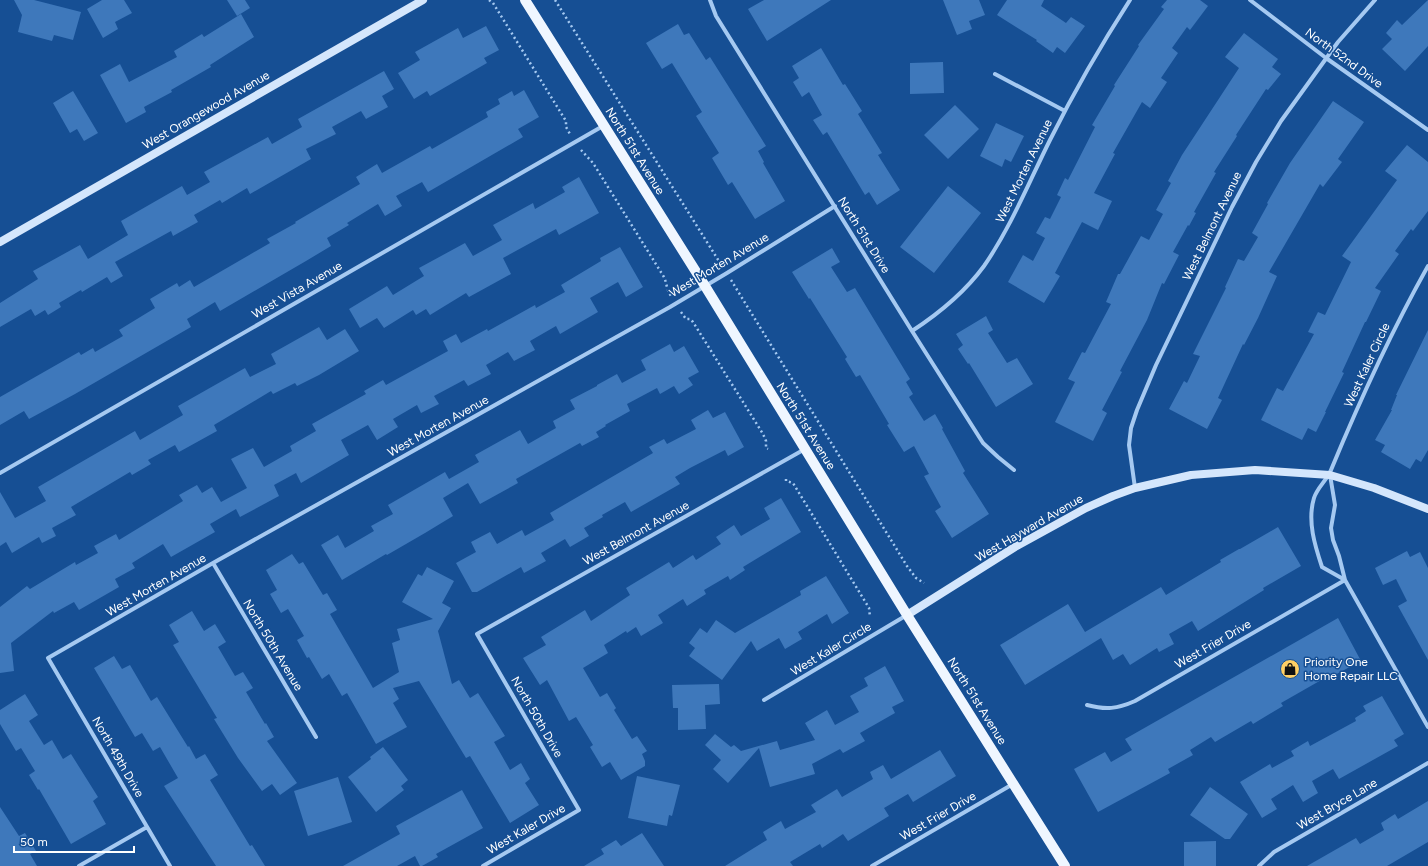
<svg xmlns="http://www.w3.org/2000/svg" width="1428" height="866" font-family="Figtree,sans-serif">
<style>
.building{fill:#3e78bb}
.lines{fill:none;stroke-linecap:round;stroke-linejoin:round}
.path{stroke:#a5c9f1;stroke-width:2.5;stroke-dasharray:2 3;stroke-linecap:butt}
.street{stroke:#a5c9f1;stroke-width:4}
.secondary{stroke:#d4e6fc;stroke-width:8}
.primary{stroke:#eff6ff;stroke-width:10}
.labels{text-anchor:middle;stroke-width:3;stroke-linejoin:round;paint-order:stroke}
.street-label{font-size:12px;fill:#fff;stroke:#164f94}
.poi-label{font-size:12px;fill:#fff;stroke:#164f94;text-anchor:start}
</style>
<rect width="100%" height="100%" fill="#164f94"/>
<path class="building" d="M14,0H34L81,12L73,40L54,35L52,41L18,32L22,15Z
M102,0H124L132,13L115,22L118,29L103,38L87,9Z
M227,0H245L250,8L237,16Z
M764,0H831L767,41L748,9Z
M943,0H979L985,15L969,21L972,29L957,35Z
M1007,0H1044L1041,6L1066,23L1071,17L1085,26L1065,53L1057,47L1053,53L1036,41L1037,40L997,15Z
M1167,0H1200L1208,6L1190,30L1187,27L1172,48L1178,53L1161,78L1167,82L1150,108L1142,102L1113,153L1115,154L1094,193L1112,201L1098,230L1082,222L1055,273L1060,276L1044,303L1008,282L1023,255L1033,261L1045,238L1036,233L1045,217L1050,219L1061,197L1057,195L1065,178L1068,180L1095,127L1092,125L1115,86L1114,85L1139,46L1138,45L1164,9L1161,7Z
M1428,0V46L1405,71L1382,49L1392,39L1386,33L1397,20L1402,25Z
M241,14L254,37L210,65L211,67L171,90L172,92L144,107L146,112L126,123L100,75L120,64L129,82L177,57L174,51L202,34L204,37Z
M678,24L684,35L689,33L706,60L710,57L766,146L758,151L764,162L763,163L785,201L755,219L732,182L728,185L712,158L719,153L696,116L702,112L672,63L662,69L646,43Z
M486,26L499,50L484,58L487,63L430,96L427,91L414,99L398,73L420,60L415,52L458,28L463,38Z
M1244,33L1278,59L1272,67L1281,74L1268,90L1266,89L1236,135L1237,136L1214,172L1216,173L1194,212L1196,213L1189,226L1188,225L1173,252L1179,255L1164,284L1162,283L1147,320L1120,371L1122,372L1102,410L1107,413L1093,441L1055,422L1075,382L1068,379L1082,352L1085,353L1111,304L1106,302L1118,274H1120L1141,236L1149,240L1163,214L1156,210L1171,183L1168,181L1182,155L1239,68L1225,57Z
M821,48L843,85L845,84L862,111L858,114L882,153L878,155L900,190L877,205L869,192L865,195L827,132L823,135L813,120L822,115L809,92L802,97L793,82L799,78L792,66Z
M943,62L944,93L910,94V63Z
M384,71L394,89L382,96L388,107L366,119L361,111L332,127L336,134L306,149L311,159L250,194L247,188L222,203L220,200L194,215L198,222L173,236L171,231L115,262L123,276L111,283L107,277L82,292L81,290L59,303L61,307L48,315L45,310L35,316L31,309L0,327V303L38,279L33,271L80,245L88,259L128,235L121,221L182,186L187,195L210,182L204,172L268,137L272,144L302,127L298,119Z
M524,90L539,117L518,129L523,137L428,192L422,182L396,196L402,206L385,216L378,204L347,223L349,225L327,238L331,246L306,261L220,311L215,302L187,319L191,327L75,394L29,419L24,411L0,425V397L79,352L81,355L93,348L95,352L123,336L119,330L155,308L150,299L177,283L179,287L190,280L194,287L270,243L267,239L296,223L295,222L360,184L356,177L377,164L382,173L430,146L432,149L488,117L486,112L500,104L498,99L512,91L514,96Z
M73,91L98,133L84,141L77,129L70,133L53,103Z
M1333,101L1364,122L1338,159L1342,162L1323,187L1320,184L1269,272L1277,276L1258,318L1244,345L1243,344L1218,398L1222,400L1207,429L1169,409L1184,381L1187,383L1200,356L1193,354L1226,288L1225,287L1238,259L1244,261L1258,237L1252,233L1268,204L1267,203L1290,163Z
M955,105L979,129L948,159L924,135Z
M996,123L1024,136L1011,162L1005,159L1002,167L980,156Z
M1407,145L1428,162V211L1413,231L1411,229L1395,251L1399,254L1375,288L1381,291L1366,322H1365L1342,372L1344,373L1325,412H1326L1316,432L1308,428L1302,440L1261,420L1277,388L1283,391L1314,334L1308,332L1318,312L1325,315L1351,262L1342,256L1397,180L1385,171Z
M579,177L599,213L559,235L556,229L503,258L511,274L469,297L466,293L430,315L426,309L416,315L413,310L384,328L377,318L360,328L349,309L387,286L393,295L424,276L419,268L465,243L473,256L502,240L493,225L533,203L535,209L565,192L562,187Z
M948,186L981,213L934,273L900,247Z
M620,247L643,287L626,297L618,282L590,298L598,312L560,334L556,326L530,341L535,350L514,361L508,352L486,365L491,374L468,386L464,380L434,396L439,404L421,413L417,405L393,419L398,427L377,440L368,425L341,440L349,455L301,483L296,473L274,485L279,496L240,517L236,509L210,524L215,532L171,557L163,544L132,563L135,568L115,579L119,587L79,610L74,602L54,613L53,611L11,643L14,671L0,673V607L27,586L30,589L75,562L76,565L98,553L94,546L116,534L119,540L183,501L179,495L197,485L202,493L212,487L221,502L247,488L231,459L253,448L264,467L292,451L290,446L316,431L312,424L366,394L364,391L383,380L386,385L448,351L443,341L456,334L461,343L487,329L488,331L535,305L536,308L565,292L561,285L601,261L600,258Z
M832,248L840,262L831,267L847,292L855,288L910,379L906,382L913,394L909,397L924,421L935,414L943,428L942,429L965,471L963,473L989,514L952,538L935,511L941,507L924,476L929,474L914,446L904,452L887,425L889,424L860,375L856,377L845,359L847,357L810,298L809,299L792,272Z
M986,316L993,330L988,333L1007,363L1017,358L1033,384L996,407L969,363L968,364L958,349L963,345L956,334Z
M319,327L327,340L345,329L359,351L319,375L297,386L295,383L273,394L271,391L214,425L217,431L179,452L175,445L148,460L151,464L132,475L130,472L71,507L76,515L52,528L56,536L42,543L39,537L12,553L6,542L0,546V492L15,518L46,501L38,487L135,431L140,440L183,415L178,406L245,368L250,377L276,364L271,354Z
M1428,330V450L1421,462L1416,459L1410,469L1381,452L1385,445L1375,440L1392,410H1391L1397,395H1396Z
M670,344L674,352L684,346L699,372L688,378L693,385L679,394L674,386L660,394L657,388L627,404L630,411L605,425L606,426L596,432L599,437L582,446L580,443L516,479L518,483L480,504L468,483L443,498L453,516L425,533L387,555L386,554L342,580L321,545L338,535L345,548L374,531L371,526L393,514L388,505L445,472L449,479L479,462L475,455L520,430L528,444L556,428L553,421L575,409L570,400L597,386V385L617,374L622,383L646,370L641,360Z
M708,410L713,418L725,412L744,447L728,456L725,450L690,468L675,477L680,484L631,512L625,502L602,515L603,517L584,528L589,536L570,547L565,539L541,553L546,561L524,573L521,567L477,592H472L456,563L476,552L471,542L490,532L497,544L522,530L525,536L554,520L550,513L653,453L649,447L664,439L667,444L696,429L691,420Z
M781,498L801,532L743,567L745,570L730,580L728,576L704,590L706,594L687,606L683,599L658,615L663,623L641,636L636,627L627,633L626,631L604,645L608,653L583,668L600,697L607,693L616,708L614,710L632,739L637,736L647,751L642,754L645,761V766L621,780L610,762L602,767L590,747L593,745L576,717L569,721L547,680L540,685L523,658L546,645L541,637L585,610L591,621L630,595L626,588L669,562L673,568L693,555L696,560L721,544L716,537L734,525L741,536L770,519L764,508Z
M1278,527L1301,566L1263,588L1264,590L1198,631L1192,621L1169,634L1174,644L1159,652L1157,648L1130,665L1123,654L1113,660L1101,638L1025,685L1000,645L1068,604L1085,632L1161,587L1166,595L1221,562L1220,560L1239,549H1240Z
M1407,551L1410,557L1420,552L1428,568V660L1398,606L1407,601L1396,579L1383,585L1375,568Z
M292,554L299,564L303,562L323,595L327,593L337,610L330,614L373,688L399,672L392,643L400,640L397,629L433,619L402,602L418,574L422,576L427,567L454,581L442,603L451,608L438,631L452,684L459,680L470,698L478,693L505,736L494,742L510,770L521,763L530,779L525,783L539,805L510,823L470,756L466,758L419,681L393,688L399,699L393,703L407,727L376,744L347,693L342,696L329,674L322,679L309,657L307,658L297,640L304,636L288,609L281,613L270,594L277,590L266,570Z
M826,576L849,613L832,624L827,614L798,632L802,639L785,649L779,638L757,651L751,641L722,680L689,656L695,648L689,643L700,628L707,633L716,620L735,633L801,595L800,591Z
M192,611L204,631L215,624L226,642L218,647L235,676L243,672L253,688L246,692L265,724L266,723L274,737L267,741L297,783L280,795L272,784L262,791L238,758L214,719L217,718L173,645L179,642L169,625Z
M1338,618L1361,661L1331,677L1330,675L1281,703L1283,706L1253,724L1251,721L1215,742L1211,737L1190,750L1193,755L1168,769L1170,773L1098,812L1074,769L1105,752L1111,762L1132,750L1125,739Z
M114,656L122,669L130,665L151,701L157,697L188,747L189,746L196,759L205,754L218,775L210,780L250,846L252,845L265,866H216L164,786L178,778L160,747L153,751L142,733L135,737L94,668Z
M885,666L904,701L892,707L895,713L860,733L865,741L843,753L840,749L812,764L815,774L770,787L759,748L728,783L713,769L721,760L705,745L715,734L731,747L734,745L741,751L777,741L780,750L815,740L805,723L827,710L835,725L859,712L850,696L868,686L864,678Z
M719,684L720,704L705,705L706,729L678,730V708H673L672,685Z
M25,694L38,715L29,721L44,745L52,740L63,759L71,754L98,797L93,801L106,824L71,844L39,789L38,790L29,775L35,771L21,748L16,751L0,724V710Z
M1382,696L1404,734L1394,740L1398,746L1339,779L1333,769L1312,781L1318,793L1303,802L1293,785L1271,799L1277,809L1262,818L1240,782L1270,764L1272,768L1294,756L1291,751L1308,741L1310,746L1356,721L1355,718L1366,711L1363,706Z
M383,747L408,780L401,786L404,790L376,812L348,777L371,759L370,757Z
M940,750L956,776L913,802L908,794L884,808L889,816L848,841L843,834L822,848L820,844L790,862L793,866H725L767,840L763,832L781,821L785,829L816,812L811,805L837,789L842,797L873,779L870,772L883,765L891,779Z
M637,776L680,785L672,816L669,815L667,826L628,818Z
M338,777L352,822L308,836L294,791Z
M1210,787L1248,814L1230,839H1225L1190,815Z
M462,790L483,828L436,854L438,857L422,866H420L415,856L397,866H343L400,834L396,826Z
M1428,801V842L1387,866H1307L1356,838L1360,844L1384,830L1381,823L1395,814L1398,819Z
M0,807L19,836L25,833L36,851L30,854L37,866H0Z
M642,833L664,866H584L604,854L601,849L616,840L621,846Z
M1216,841V866H1184V842Z"/>
<g class="lines">
<path class="path" d="M489,0L493,3L566,121V127L570,134
M555,0L722,266
M581,150L593,163L664,277C667,284 666,288 671,296
M731,280L907,566L916,578L924,583
M681,312L686,319H690L693,322L763,434L766,441V448L768,449
M786,479V481L793,483L869,608L870,617"/>
<path class="street" d="M710,0L716,16L912,331L983,443L998,457L1014,470
M1250,0L1326,58L1428,130
M995,74L1065,111
M912,331C938,314 965,292 984,266C1011,227 1029,182 1050,140C1074,92 1101,45 1130,0
M0,473L603,126
M1330,475L1335,505L1331,528L1333,540L1339,556L1345,580L1428,727
M1135,488L1129,445L1131,428L1137,410L1156,365L1232,207L1256,162L1281,121L1338,42L1375,0
M213,563L316,737
M1345,580L1322,567C1315,546 1307,521 1314,498C1317,488 1327,480 1331,470C1360,400 1391,332 1428,266
M764,700L907,615
M1087,705C1106,710 1117,709 1135,701L1345,580
M79,866L147,827
M170,866L48,658L213,563L670,307L727,273L835,206
M483,866L579,810L477,634L805,449
M872,866L1013,784
M1259,866L1274,852L1428,763"/>
<path class="secondary" d="M0,242L423,0
M907,615L1015,547L1086,508L1113,496L1135,488L1191,475L1255,470L1330,475L1374,488L1428,509"/>
<path class="primary" d="M525,0L705,286L907,615L1065,866"/>
</g>
<defs>
<g id="shop-disc" transform="scale(1)"><circle r="9.5" fill="#ffcf65" stroke="#164f94"/><path d="M-5-2.5h2.3a2.7 3.5 0 0 1 5.4 0H5L5.5 6h-11ZM-1.5-2.5h3a1.5 2.3 0 0 0-3 0Z" fill="#111"/></g>
</defs>
<g fill-rule="evenodd">
<use href="#shop-disc" x="1290" y="669"/>
</g>
<g class="labels">
<g class="street-label">
<text transform="translate(1344 58) rotate(36)" y="4">North 52nd Drive</text>
<text transform="translate(206 110) rotate(-30)" y="4">West Orangewood Avenue</text>
<text transform="translate(635 151) rotate(58)" y="4">North 51st Avenue</text>
<text transform="translate(1024 171) rotate(-64)" y="4">West Morten Avenue</text>
<text transform="translate(1212 226) rotate(-64)" y="4">West Belmont Avenue</text>
<text transform="translate(864 235) rotate(58)" y="4">North 51st Drive</text>
<text transform="translate(719 265) rotate(-31)" y="4">West Morten Avenue</text>
<text transform="translate(297 290) rotate(-30)" y="4">West Vista Avenue</text>
<text transform="translate(1367 365) rotate(-65)" y="4">West Kaler Circle</text>
<text transform="translate(438 426) rotate(-29)" y="4">West Morten Avenue</text>
<text transform="translate(806 426) rotate(58)" y="4">North 51st Avenue</text>
<text transform="translate(1029 528) rotate(-30)" y="4">West Hayward Avenue</text>
<text transform="translate(636 533) rotate(-29)" y="4">West Belmont Avenue</text>
<text transform="translate(156 585) rotate(-30)" y="4">West Morten Avenue</text>
<text transform="translate(1213 644) rotate(-30)" y="4">West Frier Drive</text>
<text transform="translate(273 645) rotate(59)" y="4">North 50th Avenue</text>
<text transform="translate(831 649) rotate(-31)" y="4">West Kaler Circle</text>
<text transform="translate(977 701) rotate(58)" y="4">North 51st Avenue</text>
<text transform="translate(537 717) rotate(60)" y="4">North 50th Drive</text>
<text transform="translate(118 757) rotate(60)" y="4">North 49th Drive</text>
<text transform="translate(1337 804) rotate(-30)" y="4">West Bryce Lane</text>
<text transform="translate(938 816) rotate(-30)" y="4">West Frier Drive</text>
<text transform="translate(526 829) rotate(-30)" y="4">West Kaler Drive</text>
</g>
<g class="poi-label">
<text x="1304" y="666">Priority One<tspan x="1304" dy="14">Home Repair LLC</tspan></text>
</g>
</g>
<path d="M14 846v6h120v-6" fill="none" stroke="#ffffff" stroke-width="2"/>
<text x="20" y="846" font-size="12" fill="#ffffff" stroke="#164f94" stroke-width="3" paint-order="stroke">50 m</text>
</svg>
